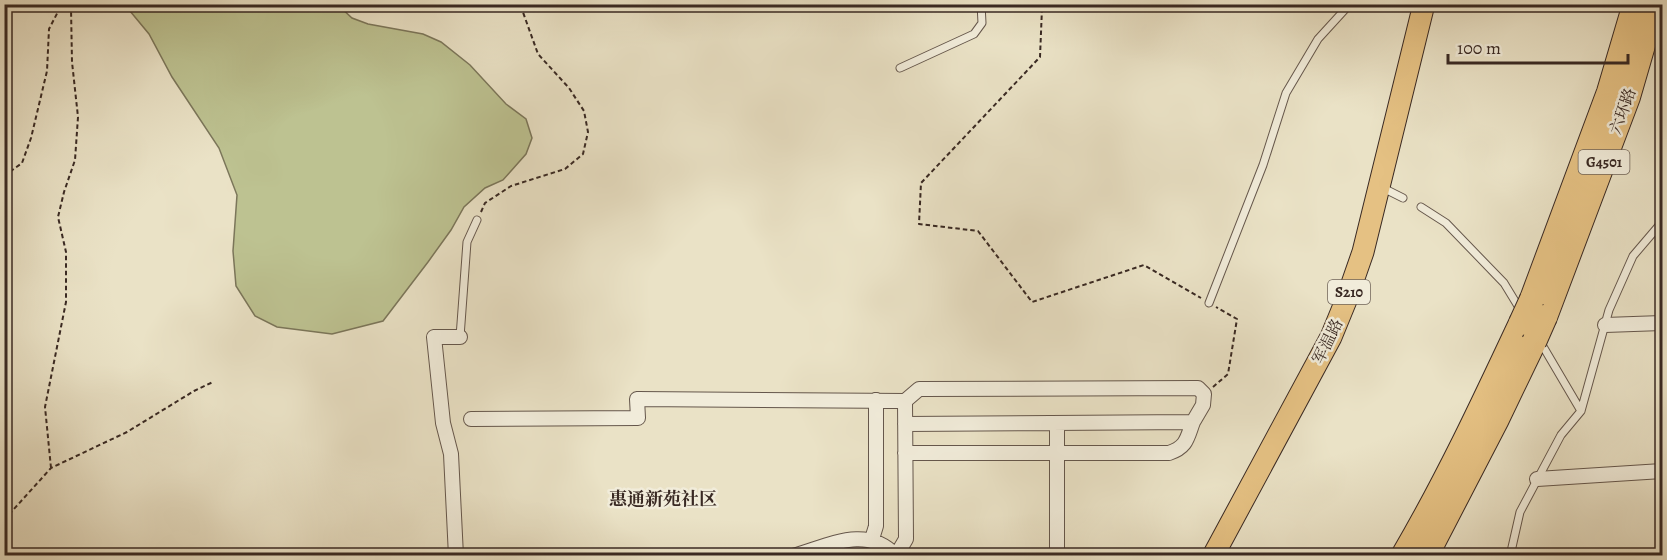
<svg xmlns="http://www.w3.org/2000/svg" width="1667" height="560" font-family="Alegreya,'Noto Serif SC',serif">
<style>
.green{fill:#bdc291;stroke:#7b765a;stroke-width:1.5}
.lines{fill:none;stroke-linecap:round;stroke-linejoin:round}
.lane-casing{stroke:#65574c;stroke-width:9}
.street-casing{stroke:#65574c;stroke-width:16}
.primary-casing{stroke:#392923;stroke-width:23}
.highway-casing{stroke:#392923;stroke-width:26}
.path{stroke:#392923;stroke-width:2;stroke-dasharray:4.5 3;stroke-linecap:butt}
.lane{stroke:#f1ecda;stroke-width:7}
.street{stroke:#f1ecda;stroke-width:14}
.primary{stroke:#e5c183;stroke-width:21}
.highway{stroke:#e5c183;stroke-width:24}
.highway-bridge-casing{stroke:#392923;stroke-width:26;stroke-linecap:butt}
.highway-bridge{stroke:#e5c183;stroke-width:24}
.labels{text-anchor:middle;stroke-width:5;stroke-linejoin:round;paint-order:stroke}
.shield{fill:#f1ecda;stroke:#70645a;stroke-width:1.5}
.shield-label{font-size:15px;font-weight:bold;fill:#392923}
.street-label{font-size:16px;fill:#392923;stroke:#f1ecda}
.neighbourhood-label{font-size:18px;font-weight:bold;fill:#392923;stroke:#f1ecda}
</style>
<rect width="100%" height="100%" fill="#eae2c6"/>
<filter id="stains"><feTurbulence type="fractalNoise" baseFrequency=".00333" numOctaves="4"/><feColorMatrix values="0 0 0 0 .2 0 0 0 0 .09 0 0 0 0 .02 0 0 0 .5 -.17"/></filter>
<radialGradient id="worn" r=".72"><stop offset=".6" stop-color="#630" stop-opacity="0"/><stop offset="1" stop-color="#630" stop-opacity=".3"/></radialGradient>
<path class="green" d="M125,5H338L352,18L368,24L423,34L441,42L470,65L506,104L526,119L532,138L526,154L503,180L485,188L464,207L451,230L428,262L383,321L332,334L277,327L255,316L236,286L233,251L237,195L219,148L172,77L149,34Z"/>
<g class="lines">
<g class="lane-casing">
<path id="lane" d="M900,68L974,34L982,23L981,4
M1381,187L1403,198
M1421,207L1446,223L1504,283L1521,311
M1209,303L1263,165L1286,93L1318,39L1350,4
M460,337L467,242L477,220
M1541,343L1581,411
M1510,556L1520,512L1561,435L1581,411L1609,310L1633,256L1662,222"/>
</g>
<g class="street-casing">
<path id="street" d="M1605,325L1662,323
M471,419L638,418L637,399L905,401L919,389L1198,388L1204,394L1203,405L1193,422L905,424
M905,453H1169C1187,447 1187,438 1193,422
M1537,479L1662,471
M872,539L876,526V400
M456,556L451,454L443,423L434,337H460
M793,556C829,546 866,524 896,556
M896,556L906,539L905,401
M1057,556V423"/>
</g>
<g class="primary-casing">
<path id="primary" d="M1213,556L1331,337L1347,298L1363,252L1424,4"/>
</g>
<g class="highway-casing">
<path id="highway" d="M1532,299L1609,92L1635,4
M1545,317L1628,97L1655,4
M1403,556C1447,481 1484,402 1521,323
M1426,556L1496,421L1534,342"/>
</g>
<path class="path" d="M1031,4L1034,8H1042L1045,4
M1042,8L1040,57L921,183L919,224L978,231L1032,302L1144,265L1201,298
M4,176L22,163L31,138L47,71L49,29L62,4
M481,212L485,203L511,186L565,169L583,154L588,132L584,111L569,88L538,54L520,4
M1213,387L1228,374L1237,319L1216,307
M51,468L45,407L66,302V252L58,217L64,192L75,160L78,117L72,62L71,8L64,4
M4,520L51,468L127,432L194,391L213,382"/>
<use href="#lane" class="lane"/>
<use href="#street" class="street"/>
<use href="#primary" class="primary"/>
<use href="#highway" class="highway"/>
<g class="highway-bridge-casing">
<path id="highway-bridge" d="M1521,323L1532,299
M1534,342L1545,317"/>
</g>
<use href="#highway-bridge" class="highway-bridge"/>
</g>
<g class="labels">
<g class="shield">
<rect x="1578.5" y="150" width="51" height="24" rx="4.5"/>
<rect x="1328" y="280" width="42" height="24" rx="4.5"/>
</g>
<g class="shield-label">
<text x="1604" y="167">G4501</text>
<text x="1349" y="297">S210</text>
</g>
<g class="street-label">
<text transform="translate(1622 111) rotate(-70)" y="6">六环路</text>
<text transform="translate(1327 341) rotate(-64)" y="6">军温路</text>
</g>
<g class="neighbourhood-label">
<text x="663" y="505">惠通新苑社区</text>
</g>
</g>
<rect width="1667" height="560" fill="none" stroke="#eae2c6" stroke-width="24"/>
<rect x="6" y="6" width="1655" height="548" fill="none" stroke="#392923" stroke-width="3"/>
<rect x="12" y="12" width="1643" height="536" fill="none" stroke="#392923" stroke-width="1.5"/>
<path d="M1448 54v9h180v-9" fill="none" stroke="#392923" stroke-width="3"/>
<text x="1457" y="54" font-size="18" fill="#392923" stroke="#f1ecda" stroke-width="4.5" paint-order="stroke">100 m</text>
<rect width="100%" height="100%" filter="url(#stains)"/>
<rect width="100%" height="100%" fill="url(#worn)"/>
</svg>
